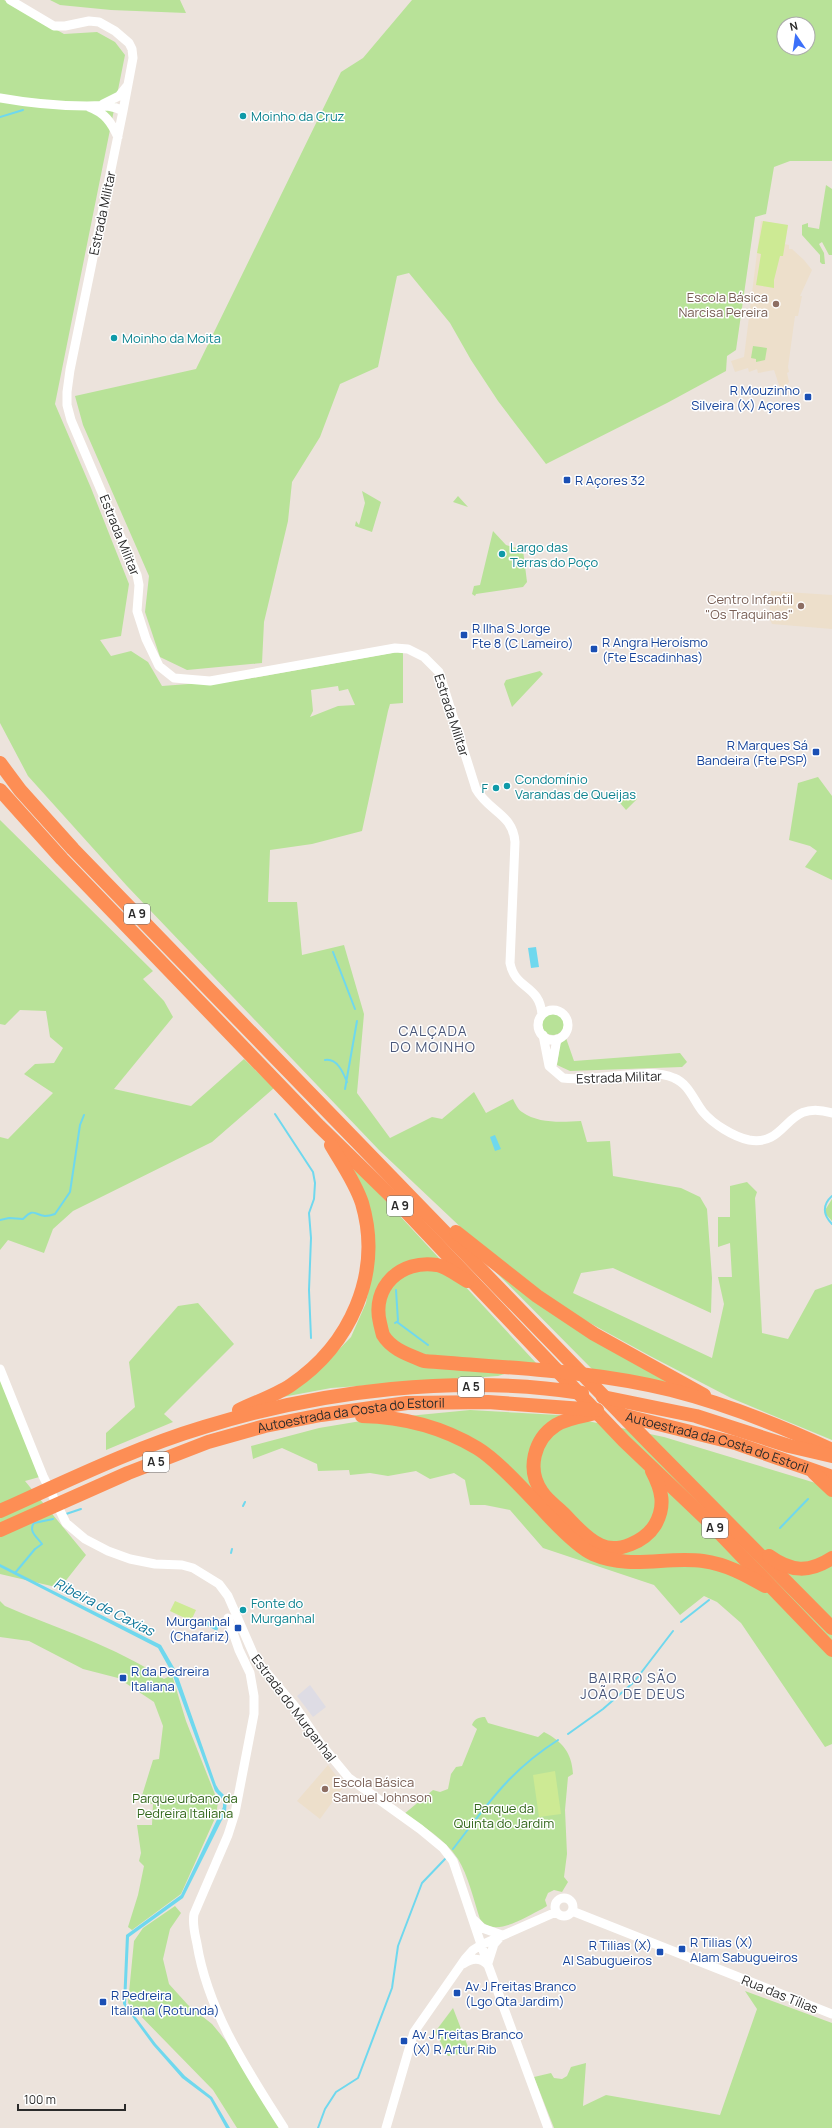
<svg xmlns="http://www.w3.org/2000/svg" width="832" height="2128" font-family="Manrope,sans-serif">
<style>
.industrial{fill:#dedce4}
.education{fill:#eddfcb}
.green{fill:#b8e298;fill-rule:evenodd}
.pitch{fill:#cdea94}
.water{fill:#6fd8ee}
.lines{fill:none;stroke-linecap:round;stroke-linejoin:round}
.stream{stroke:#6fd8ee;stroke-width:2}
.tertiary{stroke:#fff;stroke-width:9}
.motorway{stroke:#fd8e55;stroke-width:14}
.culture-dot{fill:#0f9aa8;stroke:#fff;stroke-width:1.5}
.education-dot{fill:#8d6e63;stroke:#fff;stroke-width:1.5}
.transit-dot{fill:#1a4fb4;stroke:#fff;stroke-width:1.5}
.labels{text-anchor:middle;stroke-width:3;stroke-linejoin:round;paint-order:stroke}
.shield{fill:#fff;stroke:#6a6a6a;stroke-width:1}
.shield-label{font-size:12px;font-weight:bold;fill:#2a2a2a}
.culture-label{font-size:13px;fill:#0d838f;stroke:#fff;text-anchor:start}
.street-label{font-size:13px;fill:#2a2a2a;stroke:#fff}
.education-label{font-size:13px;fill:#785e54;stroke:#fff;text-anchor:end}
.transit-label{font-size:13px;fill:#164399;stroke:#fff;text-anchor:start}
.park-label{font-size:13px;fill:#31661a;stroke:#fff}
.neighbourhood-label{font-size:14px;letter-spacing:1px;fill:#4a577a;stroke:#fff}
.water-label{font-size:14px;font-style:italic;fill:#0e7699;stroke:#fff}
</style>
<rect width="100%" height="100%" fill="#ece3dc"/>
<path class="industrial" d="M310,1685L326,1707L313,1717L297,1696Z"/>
<path class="education" d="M761,221L788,225L785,244L789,245V249H792L804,260L812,270L800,296H802L798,316H795L788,367L789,372L787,373L789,382L785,389L781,391L774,370L758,373L757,369L749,372L748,368L735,372L731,361L744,357Z
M771,591L832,595V629L772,624L769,617Z
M328,1765L344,1786L320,1819L297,1801Z"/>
<path class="green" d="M0,0H4L64,34L97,32L115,42L125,55L55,404L91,488L129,584L121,636L100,640L111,656L131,651L148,662L162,686L241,680L403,651V703L390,704L388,711L362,831L312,844L270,850L268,902H297L302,955L344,945L364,1014L357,1093L390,1138L432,1117L442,1119L474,1092L486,1113L513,1099C515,1103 518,1110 522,1112C539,1124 562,1122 581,1121L587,1142L610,1141L613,1176L681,1188L700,1197L707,1209L712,1278L711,1313L613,1268L581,1273L573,1293L712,1358L724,1304L718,1277H732L730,1243L718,1247V1217H730V1186L747,1182L757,1192L755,1198L762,1333L788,1339L815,1290L832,1284V1440L731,1398L652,1357L566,1310L487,1252L379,1150L127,886L28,776L0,723ZM338,686L339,691L348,689L355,705L338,706L310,717L313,711L311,690Z
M50,0H180L186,13L111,10L60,5Z
M412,0H832V161H790L774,167L766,214L755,217L736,350L727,356L726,371L667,403L546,464L498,401L471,360L450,323L409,273L397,276L378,367L340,384L320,437L292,482L288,521L264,622L262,663L187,670L160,657L145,612L149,576L83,425L75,396L196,369L341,72L363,58ZM784,24H808V48H784Z
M826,185L832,189V255H829L822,242L819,244L824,253L825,264H822L820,262V255L802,235V225L808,223V227L819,229Z
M753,346L767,348L765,360L756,362V359L751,358Z
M362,491L381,502L372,532L355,526L356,521L359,525L365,503Z
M458,496L468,507L453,502Z
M493,531L506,545L523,550L527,582L523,587L476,594L475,596L472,594L474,586L480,585Z
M540,671L543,674L512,707L504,684L506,680Z
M818,777L832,796V880L805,867L817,851L810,846L789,840L798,783Z
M631,793L635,794L637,799L626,810L620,803Z
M0,820L153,971L143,979L164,1001L173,1017L114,1089L191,1106L244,1059L274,1088L212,1142L73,1211L53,1229L44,1253L8,1240L0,1250V1137L8,1139L53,1093L24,1074L35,1064L54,1063L63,1048L50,1037L46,1011L20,1010L5,1025L0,1024Z
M542 1024a11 11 0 1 1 22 0a11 11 0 1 1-22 0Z
M566,1038L574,1061L680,1053L687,1062L682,1067L570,1071L557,1065L560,1044Z
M350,1162L537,1364L498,1376L331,1388L272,1399L323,1366L351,1337L366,1303L375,1256L369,1205Z
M832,1199V1221L824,1212Z
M478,1254L671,1383L592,1369Z
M198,1303L234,1344L164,1414L173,1422L106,1450V1433L135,1407L129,1362L178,1306Z
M0,1371L43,1476L25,1481L86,1555L60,1588L0,1574Z
M470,1410L559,1415L664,1437L832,1488V1744L825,1747L741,1623L717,1602L704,1596L680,1615L654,1585L543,1548L510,1510L485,1505H470L465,1480L454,1473L430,1479L416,1471L388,1476L370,1473L350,1475L349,1470L318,1471L317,1464L282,1448L253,1459L251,1446L319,1428L367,1420Z
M0,1601L5,1606C58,1629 115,1646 164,1679L172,1675L186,1721L218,1802L216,1816L181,1894L132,1930L128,1927L138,1895L144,1866L139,1861L141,1853L137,1825H152L153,1804L140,1802L153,1760L159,1759L163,1726L154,1702L118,1678L83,1669L29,1641L0,1637Z
M485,1717L488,1723L538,1737L544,1732C562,1741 572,1753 573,1774L568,1777L565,1810L567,1854L564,1877L568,1882L562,1892L554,1890L548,1893L545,1900L547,1906L542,1909C525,1917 494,1939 480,1919C474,1901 468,1875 458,1859C445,1839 423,1826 404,1814L433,1790L440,1792L448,1789L451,1774L456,1767L462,1766L477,1729L472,1725C474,1719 479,1717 485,1717Z
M175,1906L181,1913L170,1929L163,1959L169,1984L188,2005L212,2024L226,2041L280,2128H237L213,2090L128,2003L134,1941L143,1928Z
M745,1991L832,2023V2128H554L534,2077L551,2073L554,2078L562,2079L567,2076L571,2067L586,2063L583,2106L606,2095L720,2115L757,2009Z
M453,2008L470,2052L448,2056L435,2032Z"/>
<path class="pitch" d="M763,221L788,225L783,256H780L774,280V288L756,285L761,254L757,253Z
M175,1601L196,1610L191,1621L170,1611Z
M555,1771L561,1814L539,1817L533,1775Z"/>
<path class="water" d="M536,947L539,967L531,968L528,948Z
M495,1135L501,1149L495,1151L490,1137Z
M0,1564L161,1645L176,1671L216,1785L219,1790L227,1798L226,1812L183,1898L129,1937L126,2004L156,2044L185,2076L212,2097L230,2128H226L210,2099L182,2078L153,2045L123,2004L126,1935L181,1895L223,1807V1800L215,1791L172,1673L158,1648L0,1567Z
M206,1620L219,1626L217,1631L204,1624Z"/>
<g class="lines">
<path class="stream" d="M0,117L23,110
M333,952L355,1009
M325,1060C337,1058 343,1072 347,1082
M345,1089L357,1021
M275,1114L313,1172L315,1183L314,1199L309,1213L311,1238L309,1290L311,1338
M832,1196C822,1205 823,1215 832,1224
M0,1220L9,1218L23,1219C34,1208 33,1214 45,1216C47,1216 52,1215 55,1214L70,1192L80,1125L84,1115
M397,1322L428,1345
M395,1323L398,1321L396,1290
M243,1506L245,1502
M66,1514L81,1509
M780,1528L808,1499
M231,1553L232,1549
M15,1573L35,1549L42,1544C37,1537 28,1531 34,1523L53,1519
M681,1622L709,1600
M568,1734L603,1709L634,1682L673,1631
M453,1849C487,1805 509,1771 558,1740
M318,2128L325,2109L336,2092L358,2078L392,1988L398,1946L422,1883L445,1859"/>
<path class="tertiary" d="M10,0L54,26H65L89,21L99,22L115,31L129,43L132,49L133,58L123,111L70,370L67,392V405L71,420L137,575L139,585L137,611L146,639L159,666L174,678L210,681L395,648L408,649L424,657L439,672L476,789C489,812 513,814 515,842L510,963C515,990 540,984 542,1015
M0,98C28,103 59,106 87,106C101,106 110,104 123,111
M103,104L119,96L127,86
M89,107C105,113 111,122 118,137
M538 1025a15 15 0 1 1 30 0a15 15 0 1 1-30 0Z
M543,1035L549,1066L563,1078C594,1083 647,1066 674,1078C689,1084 694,1101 703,1112C713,1124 734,1137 749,1140C789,1147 784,1098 832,1113
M552,1066L557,1039
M0,1369L43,1476L66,1523L85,1539L108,1551L130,1559L155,1564L182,1565L193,1568L219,1584L228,1596L256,1660L297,1709L320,1743L349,1778L420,1829L443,1848L453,1861L488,1965L548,2128
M228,1618L239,1650L250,1673L254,1696V1714L235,1813L228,1835L194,1914C192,1924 195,1934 197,1944C208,2012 248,2071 284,2128
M555 1907a9 9 0 1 1 18 0a9 9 0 1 1-18 0Z
M572,1911L832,2014
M474,1920L482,1928L502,1935L494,1944L488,1963
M463,1964C472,1958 480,1957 488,1965
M386,2128L414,2032L465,1959L473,1950L481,1945L556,1912"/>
<g class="motorway">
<path d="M0,763L20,790L73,849L652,1446L832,1628"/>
<path d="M0,790L62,859L319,1126L398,1203L624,1441L707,1520L832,1650"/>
<path d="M456,1232L537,1296L594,1334L704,1395"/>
<path d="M467,1281C458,1276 447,1267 437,1265C401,1259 371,1287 380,1323C381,1327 382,1332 383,1335C392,1350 410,1355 424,1361C506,1368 591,1370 671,1390C726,1404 779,1425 830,1449"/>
<path d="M603,1397L696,1416L789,1446L832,1456"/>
<path d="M239,1410C256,1402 276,1395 291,1385C350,1345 383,1274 362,1203C355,1182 342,1164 331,1145"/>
<path d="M596,1413C583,1416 567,1418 556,1425C534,1439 526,1470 542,1492C547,1500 556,1506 563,1513C574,1524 586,1539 600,1545C618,1554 645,1541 655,1525C666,1506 662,1490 652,1471"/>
<path id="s1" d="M622,1415L735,1443L832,1477"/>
<path d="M362,1416C402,1417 442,1427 477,1448C497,1460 524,1490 541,1508C552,1520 579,1548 593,1554C630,1570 666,1556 703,1561C726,1564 746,1575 765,1586"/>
<path d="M814,1473L832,1490"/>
<path d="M0,1511C67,1481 134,1448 204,1427C322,1390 460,1374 582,1393"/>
<path id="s2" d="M0,1530L128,1473L208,1442L265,1426L321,1415L407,1403L488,1402L597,1410"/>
<path d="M769,1556C791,1572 809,1573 832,1558"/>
</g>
</g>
<g class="culture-dot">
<circle cx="243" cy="116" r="4"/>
<circle cx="114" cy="338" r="4"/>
<circle cx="502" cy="554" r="4"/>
<circle cx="507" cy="786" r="4"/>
<circle cx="496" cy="788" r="4"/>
<circle cx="243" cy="1610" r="4"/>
</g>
<g class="education-dot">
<circle cx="776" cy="304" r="4"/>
<circle cx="801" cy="606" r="4"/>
<circle cx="325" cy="1789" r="4"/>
</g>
<g class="transit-dot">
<rect x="804" y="393" width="8" height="8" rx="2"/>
<rect x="563" y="476" width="8" height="8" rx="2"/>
<rect x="460" y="631" width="8" height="8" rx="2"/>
<rect x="590" y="645" width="8" height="8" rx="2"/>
<rect x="812" y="748" width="8" height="8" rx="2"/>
<rect x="234" y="1624" width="8" height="8" rx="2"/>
<rect x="119" y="1674" width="8" height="8" rx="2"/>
<rect x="678" y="1945" width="8" height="8" rx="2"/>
<rect x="656" y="1948" width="8" height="8" rx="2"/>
<rect x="453" y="1989" width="8" height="8" rx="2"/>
<rect x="99" y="1998" width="8" height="8" rx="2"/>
<rect x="400" y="2037" width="8" height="8" rx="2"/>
</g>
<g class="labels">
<g class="shield">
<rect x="124" y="904" width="26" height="20" rx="3"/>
<rect x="387" y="1196" width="26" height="20" rx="3"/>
<rect x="458" y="1377" width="26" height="20" rx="3"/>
<rect x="143" y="1452" width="26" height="20" rx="3"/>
<rect x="702" y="1518" width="26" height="20" rx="3"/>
</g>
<g class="shield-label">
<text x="137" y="918">A 9</text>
<text x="400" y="1210">A 9</text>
<text x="471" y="1391">A 5</text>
<text x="156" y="1466">A 5</text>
<text x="715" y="1532">A 9</text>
</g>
<g class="culture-label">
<text x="251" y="121">Moinho da Cruz</text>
<text x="122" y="343">Moinho da Moita</text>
<text x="510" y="552">Largo das<tspan x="510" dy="15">Terras do Poço</tspan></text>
<text x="515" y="784">Condomínio<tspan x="515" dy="15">Varandas de Queijas</tspan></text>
<text x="488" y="793" text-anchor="end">F</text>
<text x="251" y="1608">Fonte do<tspan x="251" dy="15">Murganhal</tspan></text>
</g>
<g class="street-label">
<text transform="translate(102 213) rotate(-78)" y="5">Estrada Militar</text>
<text transform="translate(120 535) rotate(68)" y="5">Estrada Militar</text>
<text transform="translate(452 715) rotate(72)" y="5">Estrada Militar</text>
<text transform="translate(619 1077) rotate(-2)" y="5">Estrada Militar</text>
<text dy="5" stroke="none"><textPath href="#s2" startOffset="372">Autoestrada da Costa do Estoril</textPath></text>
<text dy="5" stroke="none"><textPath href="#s1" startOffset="99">Autoestrada da Costa do Estoril</textPath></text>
<text transform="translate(294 1708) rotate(53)" y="5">Estrada do Murganhal</text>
<text transform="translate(780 1994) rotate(22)" y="5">Rua das Tílias</text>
</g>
<g class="education-label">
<text x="768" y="302">Escola Básica<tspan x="768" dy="15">Narcisa Pereira</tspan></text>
<text x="793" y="604">Centro Infantil<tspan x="793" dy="15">"Os Traquinas"</tspan></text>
<text x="333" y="1787" text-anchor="start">Escola Básica<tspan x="333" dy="15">Samuel Johnson</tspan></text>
</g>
<g class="transit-label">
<text x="800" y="395" text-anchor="end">R Mouzinho<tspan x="800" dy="15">Silveira (X) Açores</tspan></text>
<text x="575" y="485">R Açores 32</text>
<text x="472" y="633">R Ilha S Jorge<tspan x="472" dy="15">Fte 8 (C Lameiro)</tspan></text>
<text x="602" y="647">R Angra Heroísmo<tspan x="602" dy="15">(Fte Escadinhas)</tspan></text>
<text x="808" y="750" text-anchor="end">R Marques Sá<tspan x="808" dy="15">Bandeira (Fte PSP)</tspan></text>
<text x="230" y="1626" text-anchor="end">Murganhal<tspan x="230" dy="15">(Chafariz)</tspan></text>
<text x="131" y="1676">R da Pedreira<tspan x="131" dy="15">Italiana</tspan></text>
<text x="690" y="1947">R Tilias (X)<tspan x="690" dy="15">Alam Sabugueiros</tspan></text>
<text x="652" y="1950" text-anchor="end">R Tilias (X)<tspan x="652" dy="15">Al Sabugueiros</tspan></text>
<text x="465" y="1991">Av J Freitas Branco<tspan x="465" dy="15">(Lgo Qta Jardim)</tspan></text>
<text x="111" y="2000">R Pedreira<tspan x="111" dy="15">Italiana (Rotunda)</tspan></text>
<text x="412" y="2039">Av J Freitas Branco<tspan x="412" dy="15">(X) R Artur Rib</tspan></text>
</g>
<g class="park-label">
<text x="185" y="1803">Parque urbano da<tspan x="185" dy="15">Pedreira Italiana</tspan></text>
<text x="504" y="1813">Parque da<tspan x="504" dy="15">Quinta do Jardim</tspan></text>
</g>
<g class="neighbourhood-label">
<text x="433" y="1036">CALÇADA<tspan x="433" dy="16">DO MOINHO</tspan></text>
<text x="633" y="1683">BAIRRO SÃO<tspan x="633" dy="16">JOÃO DE DEUS</tspan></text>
</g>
<g class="water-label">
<text transform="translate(104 1607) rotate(27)" y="5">Ribeira de Caxias</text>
</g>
</g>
<g transform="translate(796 36) rotate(347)"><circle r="19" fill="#ffffff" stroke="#aaaaaa"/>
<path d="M0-3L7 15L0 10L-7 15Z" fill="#3c70f9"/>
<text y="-6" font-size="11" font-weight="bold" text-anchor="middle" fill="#2a2a2a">N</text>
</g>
<path d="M18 2104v6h107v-6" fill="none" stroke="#2a2a2a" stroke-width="2"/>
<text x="24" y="2104" font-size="12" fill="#2a2a2a" stroke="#ffffff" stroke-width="3" paint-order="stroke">100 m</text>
</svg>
